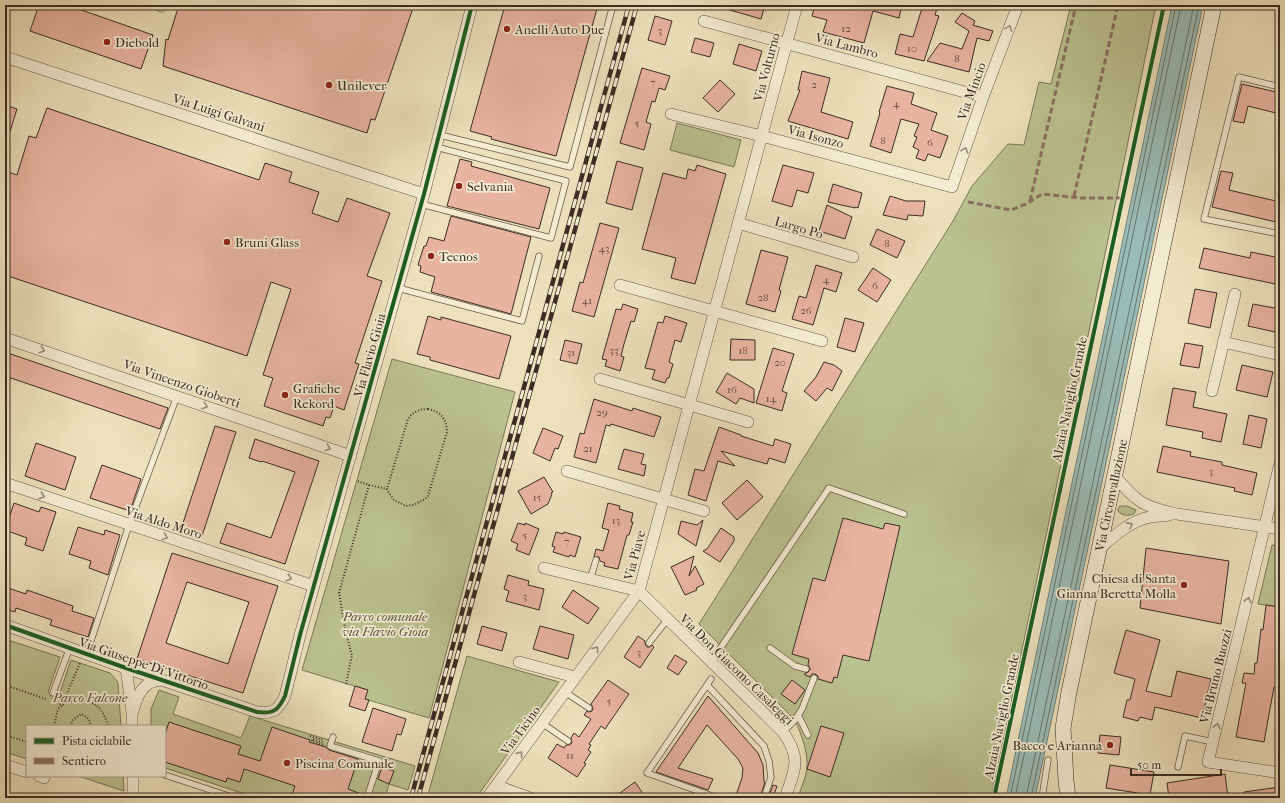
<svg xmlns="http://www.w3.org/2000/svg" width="1285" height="803" font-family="'IM FELL French Canon',serif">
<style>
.green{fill:#bac28f;stroke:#7a775a}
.water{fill:#9abcb6;stroke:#74827c}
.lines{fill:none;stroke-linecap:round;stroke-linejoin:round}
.shore{stroke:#6a746e;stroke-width:1}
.building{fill:#e8b39f;stroke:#3b2c25;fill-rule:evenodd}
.service-casing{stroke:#68594a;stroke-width:7}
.minor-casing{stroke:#68594a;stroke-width:12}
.secondary-casing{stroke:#3b2c25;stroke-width:16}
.path{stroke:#3b2c25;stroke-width:2;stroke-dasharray:1 2;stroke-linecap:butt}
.service{stroke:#f3ecd3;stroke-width:5.5}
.minor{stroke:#f3ecd3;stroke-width:11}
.secondary{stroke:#f3ecd3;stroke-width:15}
.rail-casing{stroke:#3b2c25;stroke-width:4.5}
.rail{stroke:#f3ecd3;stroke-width:3;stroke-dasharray:9;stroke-linecap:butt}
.quiet{stroke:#8d6e63;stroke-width:3;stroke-dasharray:6 3;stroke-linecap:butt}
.cycleway-casing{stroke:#f3ecd3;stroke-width:6}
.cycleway{stroke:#1b5e20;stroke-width:4}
.oneway{stroke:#978c7c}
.poi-dot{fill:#8f2418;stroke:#f3ecd3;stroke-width:1.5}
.labels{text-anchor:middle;stroke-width:3.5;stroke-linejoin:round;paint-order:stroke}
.number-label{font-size:11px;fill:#664e44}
.poi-label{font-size:13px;fill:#3b2c25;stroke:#f3ecd3;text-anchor:start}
.street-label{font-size:13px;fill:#3b2c25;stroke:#f3ecd3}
.park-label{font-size:13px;font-style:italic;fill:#5b5240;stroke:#f3ecd3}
</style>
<rect width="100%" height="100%" fill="#ede1bb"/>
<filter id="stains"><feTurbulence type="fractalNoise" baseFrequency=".005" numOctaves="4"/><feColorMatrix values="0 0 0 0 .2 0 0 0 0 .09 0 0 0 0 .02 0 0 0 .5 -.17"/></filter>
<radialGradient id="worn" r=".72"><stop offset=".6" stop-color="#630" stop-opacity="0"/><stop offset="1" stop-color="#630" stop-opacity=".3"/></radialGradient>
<path class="green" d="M1071,5H1156L1103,264L991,798H798C800,790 804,782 806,774C810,755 802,737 795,720L699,624L953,221L972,186L1008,144L1024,145L1039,82L1051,84Z
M677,123L741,140L734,167L670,150Z
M392,359L515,392L429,718L365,699L367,690L302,670Z
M1120,506H1127L1136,510L1134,514C1128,516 1122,516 1118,511V509Z
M1272,545L1280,546V607L1258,604Z
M5,639L60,657L48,692L59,696L71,660L110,673L117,681L118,684L121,726H27V759L5,752Z
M467,656L559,682L476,798H427Z
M159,690L179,697L173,714L241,738L250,716L415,766L408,790L389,784L385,798H257L165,768V726H151V709Z
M78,776H123L124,791Z"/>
<path class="water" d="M1172,5H1203L1035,798H1006Z"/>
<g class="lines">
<path class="shore" d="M1010,798L1176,5
M1015,798L1181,5
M1026,798L1194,5
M1031,798L1199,5"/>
</g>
<path class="building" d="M39,5H67L153,35L141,69L30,31Z
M179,5H414L375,120L371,119L367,133L163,66L166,39L168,40Z
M505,5H598L556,156L491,139L492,137L470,131Z
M723,5H765L761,19L723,8Z
M815,5H902L899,18L873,11L864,43L823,32L827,20L812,16Z
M923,5H938L935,15L939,16L924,61L895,54L900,34L913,37Z
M962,13L975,21L973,25L993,31L989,41L977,38L969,72L927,61L940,43L962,49L969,31L955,22Z
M655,16L672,21L665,45L648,40Z
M695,38L714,43L710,57L691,52Z
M739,44L762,51L756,71L733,64Z
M642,68L670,76L665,90L659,88L655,102L652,101L646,122L651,124L644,150L620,143Z
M802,71L830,78L821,112L853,122L848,139L788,121L800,90H798Z
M720,80L735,94L718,112L703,98Z
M1242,84L1280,93V114L1248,106L1244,123L1233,121Z
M887,86L914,93L911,104L937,113L931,130L948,136L940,158L928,154L925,161L916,158L919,150L913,147L917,137L914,136L919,124L901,119L891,153L870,146L880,113L879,112Z
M5,105L17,109L7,141L5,140Z
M47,108L259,180L265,163L292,172L289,182L319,192L312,213L338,222L347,198L390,213L367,276L382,281L355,363L359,364L344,410L334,406L330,418L326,417L323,426L264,406L273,378L263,375L291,289L271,282L247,356L5,275V208L10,194L5,192V171L17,175L29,136L36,138Z
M460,159L472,162L471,166L550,188L539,229L447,206Z
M617,161L643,168L632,210L606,203Z
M697,165L726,174L695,284L671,278L676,258L642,249L663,173L686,179L688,169L695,171Z
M783,165L814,173L808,193L797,190L792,207L772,201Z
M1221,171L1233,173L1229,190L1280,202V223L1212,207Z
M833,184L862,193L858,208L855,207V208L828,202Z
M890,196L906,201H925L923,216L908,215L907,220L883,215Z
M827,205L852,217L845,239L819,231Z
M451,216L531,237L511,314L431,292L435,277L420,272L421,266L418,265L424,246H426L429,237L444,241Z
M600,223L619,228L594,317L572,311L580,282L583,283Z
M877,229L905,241L897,258L870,245Z
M1204,248L1250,258L1251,252L1280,258V285L1199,268Z
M761,250L788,257L779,290L781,291L775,312L746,304Z
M816,265L842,273L836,292L824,288L813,325L792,319L799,296L806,298Z
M873,268L891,280L877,302L858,290Z
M1195,289L1217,293L1210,328L1188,323Z
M623,304L638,309L634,322L631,321L624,344L621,356L624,357L620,371L605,366L607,360L602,359L616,309L621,310Z
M1253,304L1280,309L1275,332L1248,326Z
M428,316L441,320V317L511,336L499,379L430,360V357L417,354Z
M665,316L687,323L681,342L675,340L669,362L673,364L669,378H667L665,383L652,379L655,370L645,368L658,322L663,323Z
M845,318L864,323L855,352L837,347Z
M731,339L755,340V360H730Z
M565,340L582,344L577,364L560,360Z
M1185,343L1203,346L1199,368L1180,365Z
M773,348L794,354L782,391L787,393L782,411L756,403Z
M5,352L168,408L160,429L5,376Z
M824,362L834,365L842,371L832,391L827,388L816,401L804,391L816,377Z
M1242,365L1273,372L1267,397L1236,390Z
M727,373L754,389V403L740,398L736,404L716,392Z
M1173,388L1196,392L1193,407L1227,414L1221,442L1202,438L1203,432L1166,425Z
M594,399L632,411L633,408L661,417L654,437L611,424L610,426L606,425L596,463L574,457L580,433L584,434Z
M1249,415L1267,419L1261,448L1243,444Z
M215,426L236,432L202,536L181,529Z
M719,427L741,435V436L773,446L775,439L791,444L785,463L769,458L767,464L721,451L735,466L718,461L706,501L688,495L695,469L704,471Z
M543,428L563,436L558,449L555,448L550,461L533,453Z
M255,439L319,461L285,564L220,543L227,523L271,538L295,472L262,461L261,462L249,458Z
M36,443L76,457L65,490L25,476Z
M1163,446L1191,452L1190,456L1222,462V465L1257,473L1252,495L1234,491L1235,488L1157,472Z
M624,449L644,454L641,464L646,465L644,476L618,469Z
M102,465L141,479L130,511L90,498Z
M544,477L553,492L551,493L552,494L548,504L531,514L518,491Z
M747,480L763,497L737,520L722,503Z
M14,503L39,512L41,507L56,512L43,551L25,545L27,538L5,530Z
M608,503L620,506L619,509L633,513L631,522H633L629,535H627L618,569L604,566L605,563L600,561L599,557H594L596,549L603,551L609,530L602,528Z
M843,518L883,529L885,523L900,526L869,661L843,655L837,678L834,677L832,683L818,679V676L815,674H812L810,677L805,675V673H807L810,670V668L808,665L809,659L792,654L813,578L825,581Z
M703,520L696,546L678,534L681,521L697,525Z
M518,523L525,525V523L539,529L529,555L516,550L518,544L511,541Z
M78,527L104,535L105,530L120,535L108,575L89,568L91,561L69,554Z
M721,528L734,537V541L720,562L703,551L707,549Z
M556,532L563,534L564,532L581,537L575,557L570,555L569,557L553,552L555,547L552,546Z
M1146,548L1229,561L1221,624L1140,608Z
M172,553L278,586L243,693L137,659ZM187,582L249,602L228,664L166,643Z
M694,556L689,576L695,566L704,584L696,588L697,590L685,595L671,567Z
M508,575L529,581L528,585L544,589L539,610L506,601L509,591L504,589Z
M8,588L26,594L27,590L73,606L72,611L94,618L88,637L50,625L52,620L16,608L15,612L5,609V591L7,592Z
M573,590L599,608L588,624L562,607Z
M1266,605L1280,607V688L1274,687L1264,742L1236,737L1246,683H1242L1244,673L1254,674L1255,663H1257L1261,629L1263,630Z
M482,626L507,633L502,651L477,644Z
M540,626L574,635L568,659L533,649Z
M1126,630L1160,640L1146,691L1171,697L1177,671L1211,679L1202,718L1155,707L1152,720L1140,717L1138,721L1123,717L1127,700H1130L1135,679L1114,673Z
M638,636L645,641V644L647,647H650L652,645L654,647L640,668L624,657Z
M675,655L687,662L678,675L667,668Z
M608,680L629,694L605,729L601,726L589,744L591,745L588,750L591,752L584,763L586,764L577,777L548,758L557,744L564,748L566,745H569L572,743L571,738L574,733L579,737L591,719L584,715L587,711L589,712L592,711L593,708L591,704Z
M792,680L805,690L795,704L781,694Z
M355,686L368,690L365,699L369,700L365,711L349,706Z
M708,696L758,753L763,765L764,782H765L760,798H735L742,778L743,768L738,759L707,725L678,768L713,779L708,790L656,772Z
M373,708L406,719L401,735L397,734L392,751L362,742Z
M169,722L241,746L238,754L260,761L272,727L310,740L309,742L326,747L329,750L358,759L348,789L364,795L363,798H291L295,786L244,769L240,782L227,778L226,782L165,762V735Z
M821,726L844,733L830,777L807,769Z
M1100,735L1121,737L1119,755L1098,753Z
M1110,765L1154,772L1150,795L1106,788Z
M382,767L394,771L389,784L378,779Z
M1225,774L1228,798H1169L1167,783Z
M635,782L646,798H613Z
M773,785L777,786L773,798H768Z
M1280,787V798H1245L1244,792Z"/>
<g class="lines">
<g class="service-casing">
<path id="service" d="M152,5L162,9L164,5
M1280,87L1239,77L1204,219L1280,234
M440,135L570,167L613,5
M421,204L551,238L566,181L436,147
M398,288L522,321L539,256
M590,580L596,560
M649,643L667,620
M770,648L795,666L806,669
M87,653L129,525L177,396
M711,662L829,488L904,514
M707,685L711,679
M565,692L589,708
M53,693L70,647
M798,715L808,735
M542,723L568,741
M783,732L795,720L802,709L814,678
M333,737L330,746L379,761L367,798
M1178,767L1185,736L1213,742
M165,775L235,798
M5,777L9,766
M718,798L647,773L707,685L764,746L769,761L771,777L764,798
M1042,798L1048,760"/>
</g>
<g class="minor-casing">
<path id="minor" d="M704,21L983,97
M5,57L424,194
M671,114L762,136L952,187L983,97L1018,5
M738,223L853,257
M620,285L822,341
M5,338L351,456
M1223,342L1280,355
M600,379L748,422
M1212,391L1235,294
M1280,463L1208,762L1280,773
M567,471L704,511
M1115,476C1136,502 1144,507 1177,514L1280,529
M5,483L314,586
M1099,549C1114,536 1130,521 1150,517C1156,516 1163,516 1169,515
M544,568L639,591
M639,591L783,732C802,759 795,769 785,798
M5,625L126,668L257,712C273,714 278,711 285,696L300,635L424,194L472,5
M519,662L575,677
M126,668L132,712V726
M133,711C137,696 143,680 162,680
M5,765L27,772
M39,776L44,778
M133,776V798
M497,786L530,798
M487,798L639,591L797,5"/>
</g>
<g class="secondary-casing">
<g id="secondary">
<path id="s1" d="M1068,798L1066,780L1063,728L1069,692L1214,5"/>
</g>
</g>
<path class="path" d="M428,409C440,411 447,419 447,432L428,496L425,499L414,505L406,506L394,500L389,493L387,489L408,419C413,412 419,409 428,409Z
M369,485L387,489
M346,684L352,655L346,634L339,593L369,485L357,481
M5,685L46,699
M54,702L63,705
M63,703L80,663
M54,726L58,709C61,706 63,704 66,703C74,699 90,700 97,706C103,711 106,719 108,726
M70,726L73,720L81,714L89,719L91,726
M5,735L27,742
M310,736L323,740
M323,745L312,741V739L324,743"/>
<use href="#service" class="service"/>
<use href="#minor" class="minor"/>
<use href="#secondary" class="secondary"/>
<g class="rail-casing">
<path id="rail" d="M411,798L629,5
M418,798L637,5"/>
</g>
<use href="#rail" class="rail"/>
<path class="quiet" d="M1074,196L1118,5
M1030,201L1076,5
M968,202L1011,210L1026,204L1042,194L1081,198H1123"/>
<g class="cycleway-casing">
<path id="cycleway" d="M5,625L126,668L257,712C273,714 278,711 285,696L300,635L424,194L472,5
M994,798L1164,5"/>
</g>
<use href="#cycleway" class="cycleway"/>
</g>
<defs><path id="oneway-chevron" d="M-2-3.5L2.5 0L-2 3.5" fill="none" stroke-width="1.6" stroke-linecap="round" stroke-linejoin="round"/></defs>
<g class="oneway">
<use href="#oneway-chevron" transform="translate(1009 28) rotate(-69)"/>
<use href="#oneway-chevron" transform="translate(965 150) rotate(-71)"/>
<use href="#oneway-chevron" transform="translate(42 350) rotate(19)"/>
<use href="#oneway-chevron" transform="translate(205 406) rotate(19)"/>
<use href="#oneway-chevron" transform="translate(328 448) rotate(19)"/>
<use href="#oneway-chevron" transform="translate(42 496) rotate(18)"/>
<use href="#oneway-chevron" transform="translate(1130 525) rotate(-29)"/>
<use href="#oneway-chevron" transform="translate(165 537) rotate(19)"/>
<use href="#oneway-chevron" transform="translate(289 578) rotate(18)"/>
<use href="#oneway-chevron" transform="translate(1248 600) rotate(-76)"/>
<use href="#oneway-chevron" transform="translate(596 649) rotate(-53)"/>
<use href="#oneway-chevron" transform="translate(1217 726) rotate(-76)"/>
<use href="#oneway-chevron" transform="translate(520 754) rotate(-54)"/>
</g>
<g class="poi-dot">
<circle cx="507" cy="29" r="4"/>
<circle cx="107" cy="42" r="4"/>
<circle cx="329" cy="85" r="4"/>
<circle cx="459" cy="186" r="4"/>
<circle cx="227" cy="242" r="4"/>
<circle cx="431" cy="256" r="4"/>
<circle cx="285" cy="395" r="4"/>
<circle cx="1184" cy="585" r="4"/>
<circle cx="1110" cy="745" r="4"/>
<circle cx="287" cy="763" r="4"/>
</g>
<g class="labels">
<g class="number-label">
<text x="846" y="32">12</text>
<text x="660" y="34">3</text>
<text x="912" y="52">10</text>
<text x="957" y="62">8</text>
<text x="653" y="86">7</text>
<text x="814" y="88">2</text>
<text x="896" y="107">4</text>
<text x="637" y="127">5</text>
<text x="883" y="144">8</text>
<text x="930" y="146">6</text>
<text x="887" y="247">8</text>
<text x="604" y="252">43</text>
<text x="826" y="283">4</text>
<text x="875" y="289">6</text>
<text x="763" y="301">28</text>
<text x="587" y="304">41</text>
<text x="806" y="314">26</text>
<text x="614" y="354">33</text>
<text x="743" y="354">18</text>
<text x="571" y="356">31</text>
<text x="780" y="366">20</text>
<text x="732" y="393">16</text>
<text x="771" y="402">14</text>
<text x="602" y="416">29</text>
<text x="588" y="452">21</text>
<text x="1211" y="475">3</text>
<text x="537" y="501">15</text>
<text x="616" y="524">13</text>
<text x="525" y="539">5</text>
<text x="567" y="545">7</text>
<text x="525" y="600">3</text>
<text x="639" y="656">3</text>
<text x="609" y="705">5</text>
<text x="570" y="759">11</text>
</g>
<g class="poi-label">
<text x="515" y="34">Anelli Auto Due</text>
<text x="115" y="47">Diebold</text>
<text x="337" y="90">Unilever</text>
<text x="467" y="191">Selvania</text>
<text x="235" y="247">Bruni Glass</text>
<text x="439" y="261">Tecnos</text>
<text x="293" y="393">Grafiche<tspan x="293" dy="15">Rekord</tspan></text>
<text x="1176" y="583" text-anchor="end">Chiesa di Santa<tspan x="1176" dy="15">Gianna Beretta Molla</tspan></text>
<text x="1102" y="750" text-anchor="end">Bacco e Arianna</text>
<text x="295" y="768">Piscina Comunale</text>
</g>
<g class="street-label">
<text transform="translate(847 45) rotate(15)" y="5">Via Lambro</text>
<text transform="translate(766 67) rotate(-75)" y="5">Via Volturno</text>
<text transform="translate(971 91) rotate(-70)" y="5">Via Mincio</text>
<text transform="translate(219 112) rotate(18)" y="5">Via Luigi Galvani</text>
<text transform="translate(816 136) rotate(15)" y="5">Via Isonzo</text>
<text transform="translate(799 227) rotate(16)" y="5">Largo Po</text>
<text transform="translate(369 355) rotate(-74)" y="5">Via Flavio Gioia</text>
<text transform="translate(182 383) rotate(19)" y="5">Via Vincenzo Gioberti</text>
<text transform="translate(1069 399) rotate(-78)" y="5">Alzaia Naviglio Grande</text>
<text dy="5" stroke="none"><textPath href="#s1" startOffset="308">Via Circonvallazione</textPath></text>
<text transform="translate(164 522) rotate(18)" y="5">Via Aldo Moro</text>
<text transform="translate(634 555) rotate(-75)" y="5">Via Piave</text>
<text transform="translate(144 663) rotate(19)" y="5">Via Giuseppe Di Vittorio</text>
<text transform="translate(737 669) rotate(44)" y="5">Via Don Giacomo Casaleggi</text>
<text transform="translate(1215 676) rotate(-76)" y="5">Via Bruno Buozzi</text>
<text transform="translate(1001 716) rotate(-78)" y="5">Alzaia Naviglio Grande</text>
<text transform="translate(520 730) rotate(-54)" y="5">Via Ticino</text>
</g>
<g class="park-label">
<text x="385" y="621">Parco comunale<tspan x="385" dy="15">via Flavio Gioia</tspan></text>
<text x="90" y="702">Parco Falcone</text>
</g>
</g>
<rect width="1285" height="803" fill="none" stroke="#ede1bb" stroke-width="20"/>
<rect x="6" y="6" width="1273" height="791" fill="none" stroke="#3b2c25" stroke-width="2"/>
<rect x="10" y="10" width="1265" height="783" fill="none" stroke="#3b2c25"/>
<rect x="26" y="725" width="140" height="52" fill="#f3ecd3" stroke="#a99f8d"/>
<rect x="34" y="738" width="20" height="6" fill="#1b5e20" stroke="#a99f8d"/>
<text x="62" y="745" font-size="12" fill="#3b2c25">Pista ciclabile</text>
<rect x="34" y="758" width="20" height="6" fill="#8d6e63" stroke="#a99f8d"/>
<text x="62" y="765" font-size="12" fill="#3b2c25">Sentiero</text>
<path d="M1131 769v6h90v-6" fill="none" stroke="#3b2c25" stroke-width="2"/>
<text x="1137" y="769" font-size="12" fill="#3b2c25" stroke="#f3ecd3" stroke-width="3" paint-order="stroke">50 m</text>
<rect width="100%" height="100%" filter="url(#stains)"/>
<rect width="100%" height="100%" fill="url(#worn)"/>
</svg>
